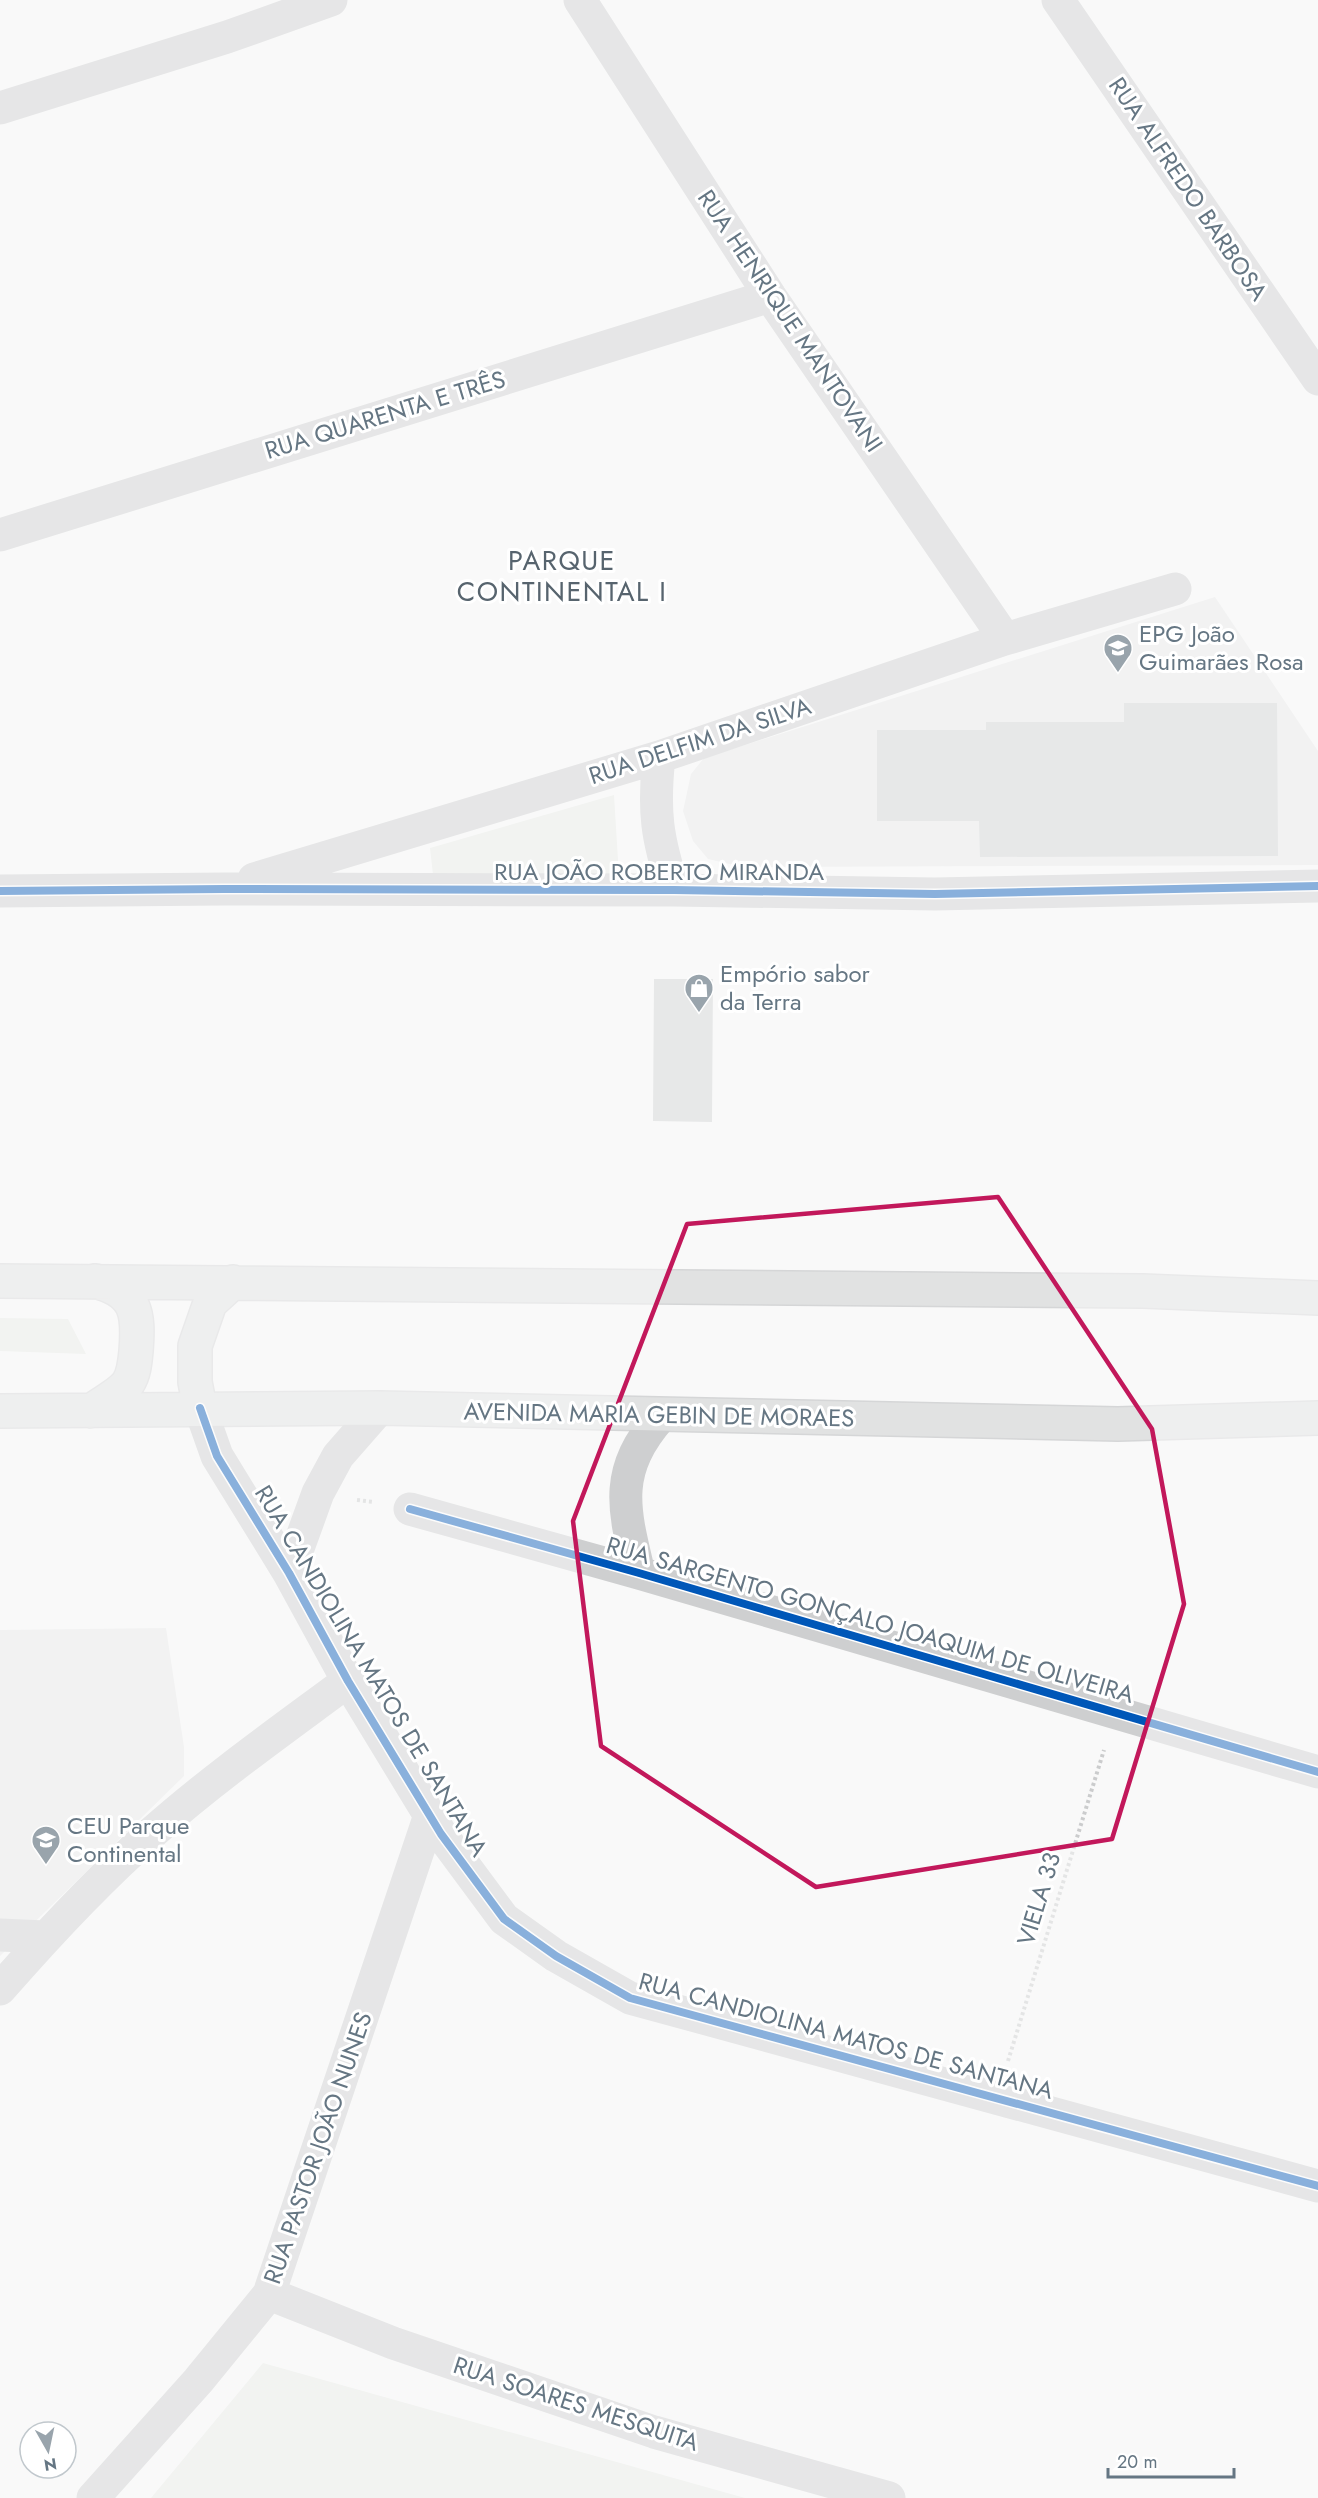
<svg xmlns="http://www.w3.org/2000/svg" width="1318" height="2498" font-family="Jost,sans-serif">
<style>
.built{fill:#e8e9e9}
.green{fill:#e8ebe6}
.building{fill:#d0d2d3}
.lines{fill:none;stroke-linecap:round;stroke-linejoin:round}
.major-casing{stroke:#d5d6d7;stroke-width:36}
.path{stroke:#cbcccd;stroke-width:4;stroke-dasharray:3 3;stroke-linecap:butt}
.minor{stroke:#cecfd0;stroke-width:33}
.major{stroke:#e1e2e2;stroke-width:33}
.cycleway-casing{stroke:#fff;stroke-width:11}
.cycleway{stroke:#0057b8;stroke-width:8}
.marked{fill:none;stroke:#c2185b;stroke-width:4.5;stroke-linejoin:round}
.labels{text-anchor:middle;stroke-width:6;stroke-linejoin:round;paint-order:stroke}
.street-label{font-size:24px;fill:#657683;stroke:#fff}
.poi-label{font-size:24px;fill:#657683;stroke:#fff;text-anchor:start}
.quarter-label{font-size:27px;letter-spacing:1.5px;fill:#57646e;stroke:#fff}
</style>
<rect width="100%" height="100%" fill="#f9f9f9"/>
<path class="built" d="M1215,597L1318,751V865L743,867L708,859L693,841L683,811L691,774L704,758Z
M166,1628L184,1747V1776L0,1956V1630Z"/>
<path class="green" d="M614,795L619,876L433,875L430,848Z
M0,1318L68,1319L86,1354L0,1351Z
M263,2363L745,2498H151Z"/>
<path class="building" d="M1124,703H1277L1278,856L980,857L979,821H877V730H986V722H1124Z
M654,979H713L712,1122L653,1121Z"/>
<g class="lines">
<g class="major-casing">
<path id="major" d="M0,1281L1143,1291L1318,1298
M200,1408L195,1382V1346L210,1303L233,1282
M0,1411L380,1408L1118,1424L1318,1418
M91,1411C101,1404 122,1392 128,1383C134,1374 135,1362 136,1351C139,1313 137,1292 95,1281"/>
</g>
<path class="path" d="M357,1500L374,1502
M1008,2061L1104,1750"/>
<path class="minor" d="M580,0L770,296L1005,639
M1058,0L1318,379
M0,108L227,37L331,0
M0,535L770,296
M659,757C653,811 657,839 674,890
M254,879L659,757L1005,639L1175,589
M0,891L224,889L674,890L935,894L1318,886
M200,1408L217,1456L289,1573L348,1681L441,1834L504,1919L556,1956L630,1998L1318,2186
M410,1509L639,1573L1318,1772
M289,1573L318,1493L338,1456L380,1408
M639,1573C623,1507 613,1471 661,1416
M0,1935L45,1937
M0,1989C48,1934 98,1880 153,1832C214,1778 282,1730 348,1681
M269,2294L393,2343L654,2432L889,2498
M93,2498L198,2381L269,2294L430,1815"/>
<use href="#major" class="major"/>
<g class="cycleway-casing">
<path id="cycleway" d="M0,891L224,889L674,890L935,894L1318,886
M200,1408L217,1456L289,1573L348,1681L441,1834L504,1919L556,1956L630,1998L1318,2186
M410,1509L639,1573L1318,1772"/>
</g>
<use href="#cycleway" class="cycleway"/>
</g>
<path d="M0 0H1318V2498H0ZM998,1197L1152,1429L1184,1604L1112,1839L816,1887L601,1746L573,1521L687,1224Z" fill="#f9f9f9" fill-opacity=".55" fill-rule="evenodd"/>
<path class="marked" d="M998,1197L1152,1429L1184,1604L1112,1839L816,1887L601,1746L573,1521L687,1224Z"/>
<defs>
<g id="school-pin" transform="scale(1.5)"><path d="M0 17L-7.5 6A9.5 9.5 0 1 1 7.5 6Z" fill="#99a4ac" stroke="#fff"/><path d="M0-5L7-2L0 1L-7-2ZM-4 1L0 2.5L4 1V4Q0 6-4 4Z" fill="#fff"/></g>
<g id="shop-pin" transform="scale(1.5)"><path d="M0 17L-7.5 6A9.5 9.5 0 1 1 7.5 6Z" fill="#99a4ac" stroke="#fff"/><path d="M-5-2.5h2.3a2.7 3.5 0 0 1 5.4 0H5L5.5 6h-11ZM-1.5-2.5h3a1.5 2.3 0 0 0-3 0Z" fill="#fff"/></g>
</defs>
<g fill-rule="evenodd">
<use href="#school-pin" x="1118" y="648"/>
<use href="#shop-pin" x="699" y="988"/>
<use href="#school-pin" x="46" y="1840"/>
</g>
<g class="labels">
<g class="street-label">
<text transform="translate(1188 189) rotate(56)" y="8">RUA ALFREDO BARBOSA</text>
<text transform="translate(790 321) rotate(56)" y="8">RUA HENRIQUE MANTOVANI</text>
<text transform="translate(385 415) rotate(-17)" y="8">RUA QUARENTA E TRÊS</text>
<text transform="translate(700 741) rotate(-18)" y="8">RUA DELFIM DA SILVA</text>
<text x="659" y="880">RUA JOÃO ROBERTO MIRANDA</text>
<text transform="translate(659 1415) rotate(1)" y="8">AVENIDA MARIA GEBIN DE MORAES</text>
<text transform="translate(870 1620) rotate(16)" y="8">RUA SARGENTO GONÇALO JOAQUIM DE OLIVEIRA</text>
<text transform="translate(371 1671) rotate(59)" y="8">RUA CANDIOLINA MATOS DE SANTANA</text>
<text transform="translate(1039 1899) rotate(-73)" y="8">VIELA 33</text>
<text transform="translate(846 2036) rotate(15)" y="8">RUA CANDIOLINA MATOS DE SANTANA</text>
<text transform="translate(318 2148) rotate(-71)" y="8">RUA PASTOR JOÃO NUNES</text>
<text transform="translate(576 2404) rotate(18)" y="8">RUA SOARES MESQUITA</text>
</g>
<g class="poi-label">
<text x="1139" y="642">EPG João<tspan x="1139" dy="28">Guimarães Rosa</tspan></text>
<text x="720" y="982">Empório sabor<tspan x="720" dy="28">da Terra</tspan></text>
<text x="67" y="1834">CEU Parque<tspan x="67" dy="28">Continental</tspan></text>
</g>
<g class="quarter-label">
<text x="562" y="570">PARQUE<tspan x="562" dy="31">CONTINENTAL I</tspan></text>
</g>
</g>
<g transform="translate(48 2450) rotate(171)"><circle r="28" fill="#ffffff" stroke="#c1c8cd" stroke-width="1.5"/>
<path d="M0-4.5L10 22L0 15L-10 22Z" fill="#99a4ac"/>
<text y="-9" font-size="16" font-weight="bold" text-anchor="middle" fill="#657683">N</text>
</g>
<path d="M1108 2468v9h126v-9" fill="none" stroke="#657683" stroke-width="3"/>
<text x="1117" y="2468" font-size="18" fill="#657683" stroke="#ffffff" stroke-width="4.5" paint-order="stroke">20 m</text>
</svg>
